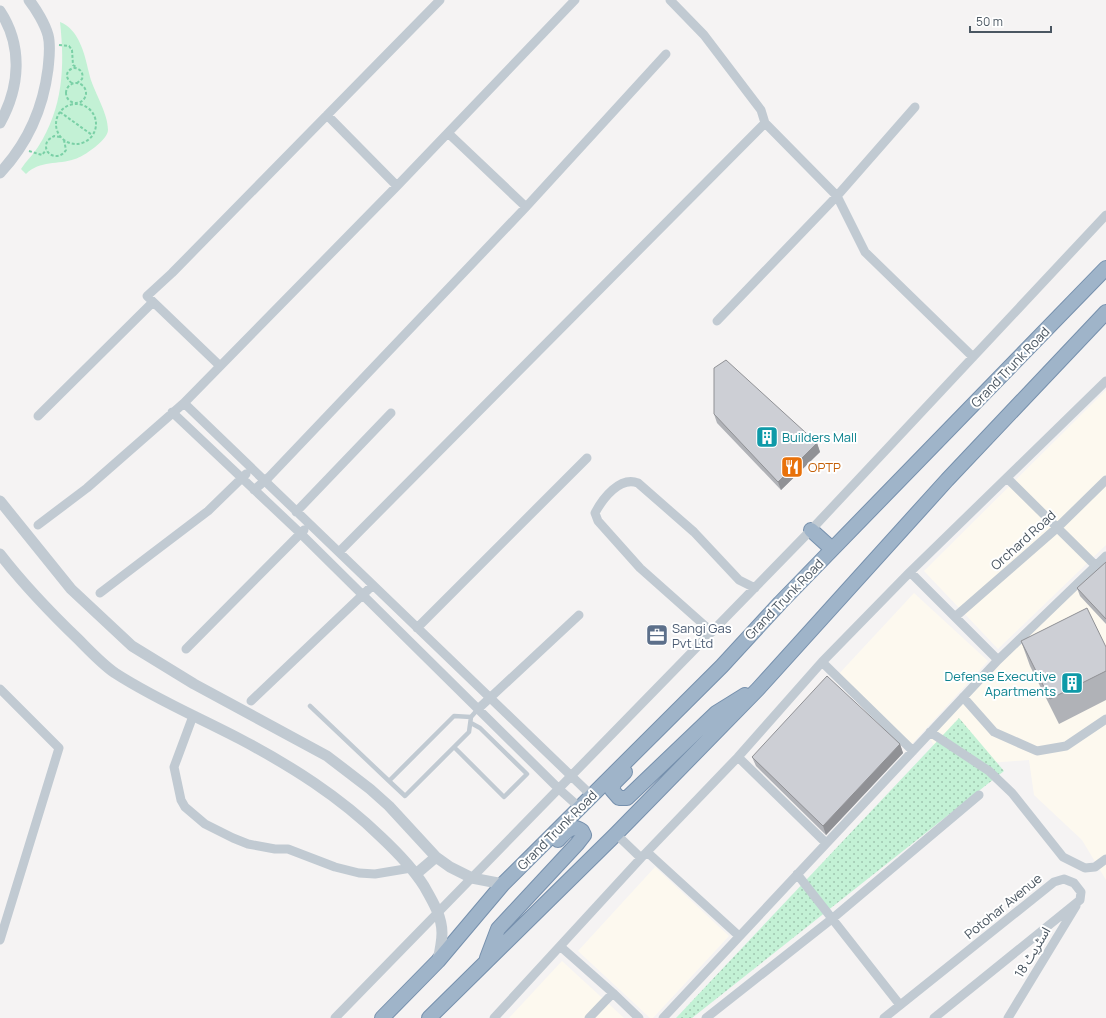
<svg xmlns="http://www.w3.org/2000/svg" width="1106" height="1018" font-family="Manrope,'Noto Sans Arabic',sans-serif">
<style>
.commercial{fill:#fdf9ef}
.grass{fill:url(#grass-dots)}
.green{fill:#c3f1d5}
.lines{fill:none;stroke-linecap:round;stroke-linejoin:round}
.trunk-casing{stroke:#7690ad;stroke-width:16}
.path{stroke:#7ad0a6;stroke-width:2;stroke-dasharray:3 2;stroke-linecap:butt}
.service{stroke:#c1cad2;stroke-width:4.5}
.minor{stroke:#c1cad2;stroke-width:9}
.tertiary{stroke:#c1cad2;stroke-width:11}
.trunk{stroke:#9fb4c9;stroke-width:14}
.wall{fill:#b0b2b7}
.shaded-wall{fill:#909195}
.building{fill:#cdcfd5;stroke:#909195}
.labels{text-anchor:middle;stroke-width:4;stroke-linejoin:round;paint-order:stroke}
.street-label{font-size:13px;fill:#4a5661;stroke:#fff}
.culture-label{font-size:13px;fill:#0d838f;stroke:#fff;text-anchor:start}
.food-label{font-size:13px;fill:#c56008;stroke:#fff;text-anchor:start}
.service-label{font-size:13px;fill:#4e5e75;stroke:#fff;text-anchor:start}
</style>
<defs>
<pattern id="grass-dots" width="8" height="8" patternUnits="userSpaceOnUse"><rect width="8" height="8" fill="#c3f1d5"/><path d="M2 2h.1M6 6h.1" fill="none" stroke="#a0c6b0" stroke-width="1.8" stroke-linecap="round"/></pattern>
</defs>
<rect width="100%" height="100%" fill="#f5f3f3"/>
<path class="commercial" d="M1106,390V545L998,649L924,571Z
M1106,559V880L1082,840L1034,795L1029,760L989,763L934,746L930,738L1000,664Z
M914,593L988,661L911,745L837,676Z
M655,867L729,936L653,1018H650L578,951Z
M562,961L624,1018H509Z"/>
<path class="grass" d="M959,718L1004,771L692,1018H676Z"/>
<path class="green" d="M60,22C79,29 85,55 89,73C93,91 108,112 108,130C108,140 83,157 75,159C58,165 40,160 26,174L21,169C26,161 33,155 38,147C63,108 65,67 60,22Z"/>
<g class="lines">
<g class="trunk-casing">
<path id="trunk" d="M811,530L832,549
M625,772L614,783L612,790L619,798H627L716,713L745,695
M487,958L498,929L577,844L584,835L582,831C572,823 565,833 558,840
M382,1018L438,961L503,884L722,666L780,603L1106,268
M429,1018L616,834L758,689L947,480L1106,312"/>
</g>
<path class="path" d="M59,45L69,46L72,50L73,65L76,67
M66 93a10 10 0 1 1 20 0a10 10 0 1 1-20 0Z
M72,83C65,79 65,70 74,68C80,68 84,73 82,79L77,83
M56 124a20 20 0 1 1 40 0a20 20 0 1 1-40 0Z
M60,112L92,135
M60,137L54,136L48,140C40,153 58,163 66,150L64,140
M29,151L42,155L46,150"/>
<path class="service" d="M310,706L389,781
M471,717L469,732L405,796L389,781L454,716L471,717L478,709
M454,747L504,797L527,774L480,728L471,723"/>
<path class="minor" d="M670,0L704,35L761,110L765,123L837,196L865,252L973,357
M327,115L397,186
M448,133L526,207
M717,321L837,196L915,107
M219,365L147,296L172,273L440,0
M184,403L591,795
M172,412L298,531L559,789L579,807
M38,416L153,302
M1007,478L1096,566
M254,490L269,477L526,207L666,54
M296,512L391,413
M38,525L87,488L184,403L397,186L575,0
M339,552L765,123
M910,572L998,660
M100,593L208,511L246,474
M955,617L1058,527L1106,480
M417,628L587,458
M712,632L640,568L598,521L595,513C603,498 620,476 638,483L694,532L739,580L755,588
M186,649L304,530
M822,662L913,751
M0,689L59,748L0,940
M963,697L994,732L1037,751L1066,746L1106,719
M251,701L373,585
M478,709L579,615
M193,716L174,767L181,800L185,807L205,824L233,838L248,844L275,849H288L335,867L359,873L375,874L411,868
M930,732L989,771L1012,793L1063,857L1085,868L1095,867L1106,859
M738,757L826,843
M616,834L641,858
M647,852L739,936
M797,874L900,1005
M561,947L613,993L639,1018
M335,1018L811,530L1106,215
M494,1018L641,858L738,757L822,662L910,572L1106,381
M589,1018L613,993
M663,1018L998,660L1106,556
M706,1018L833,918L979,795
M884,1018L1054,882L1064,879L1074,883L1081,892L1080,900L934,1018
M1008,1018L1076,906"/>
<path class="tertiary" d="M0,11C23,46 20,87 0,123
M0,173C28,143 43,109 48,69C49,58 51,46 48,35C45,24 36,9 29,0
M0,501L71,589L132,646L194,684L327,756L370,789L389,806L436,857L450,867L472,878L503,884
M0,554C24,585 50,612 78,639C90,651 102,664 115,673C155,699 198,717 240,739C291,766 339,796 381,837C397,852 412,867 424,886C432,900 442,916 442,933C442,942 440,951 438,960
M416,874L436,857"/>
<use href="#trunk" class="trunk"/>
</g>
<path class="wall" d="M714,414L817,443L820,452L781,490L717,423Z
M1106,562V624L1080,596L1077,588Z
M1021,641L1106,647V700L1059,724L1030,666Z
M900,744L903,753L826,835L756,766L752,757Z"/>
<path class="shaded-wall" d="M817,443L820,452L781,490L778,482Z
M900,744L903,753L826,835L823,826Z"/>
<path class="building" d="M726,360L817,443L778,482L714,414V368Z
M1106,562V619L1077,588Z
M1087,608L1106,647V671L1050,699L1021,641Z
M827,676L900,744L823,826L752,757Z"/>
<defs>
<g id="building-square" transform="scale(1.15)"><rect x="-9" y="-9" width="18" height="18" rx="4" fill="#0f9aa8" stroke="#fff"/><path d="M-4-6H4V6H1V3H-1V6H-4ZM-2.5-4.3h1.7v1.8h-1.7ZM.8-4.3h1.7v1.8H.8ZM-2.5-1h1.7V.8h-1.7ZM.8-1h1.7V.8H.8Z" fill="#fff"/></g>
<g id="restaurant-square" transform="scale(1.15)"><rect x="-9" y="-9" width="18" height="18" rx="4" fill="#e8710a" stroke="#fff"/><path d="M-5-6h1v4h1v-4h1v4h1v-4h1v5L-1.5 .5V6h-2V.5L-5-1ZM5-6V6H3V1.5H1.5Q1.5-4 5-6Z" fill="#fff"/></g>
<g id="office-square" transform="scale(1.15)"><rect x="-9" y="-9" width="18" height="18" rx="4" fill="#5c6f8a" stroke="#fff"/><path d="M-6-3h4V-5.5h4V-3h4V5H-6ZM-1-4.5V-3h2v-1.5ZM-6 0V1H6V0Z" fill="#fff"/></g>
</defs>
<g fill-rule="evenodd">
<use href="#building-square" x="767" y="437"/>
<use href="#restaurant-square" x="792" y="467"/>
<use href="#office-square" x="657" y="635"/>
<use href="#building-square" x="1072" y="683"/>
</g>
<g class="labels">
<g class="street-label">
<text transform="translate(1010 367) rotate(-46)" y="5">Grand Trunk Road</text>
<text transform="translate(1023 540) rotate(-42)" y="5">Orchard Road</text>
<text transform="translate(784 599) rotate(-46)" y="5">Grand Trunk Road</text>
<text transform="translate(557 830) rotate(-45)" y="5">Grand Trunk Road</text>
<text transform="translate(1003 906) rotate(-39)" y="5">Potohar Avenue</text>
<text transform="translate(1032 952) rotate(-59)" y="5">اسٹریٹ 18</text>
</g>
<g class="culture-label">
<text x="782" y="442">Builders Mall</text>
<text x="1056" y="681" text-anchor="end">Defense Executive<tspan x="1056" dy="15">Apartments</tspan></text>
</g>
<g class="food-label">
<text x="808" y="472">OPTP</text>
</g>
<g class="service-label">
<text x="672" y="633">Sangi Gas<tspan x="672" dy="15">Pvt Ltd</tspan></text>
</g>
</g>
<path d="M970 26v6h81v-6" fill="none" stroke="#4a5661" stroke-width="2"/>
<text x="976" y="26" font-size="12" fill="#4a5661" stroke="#ffffff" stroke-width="3" paint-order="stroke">50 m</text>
</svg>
